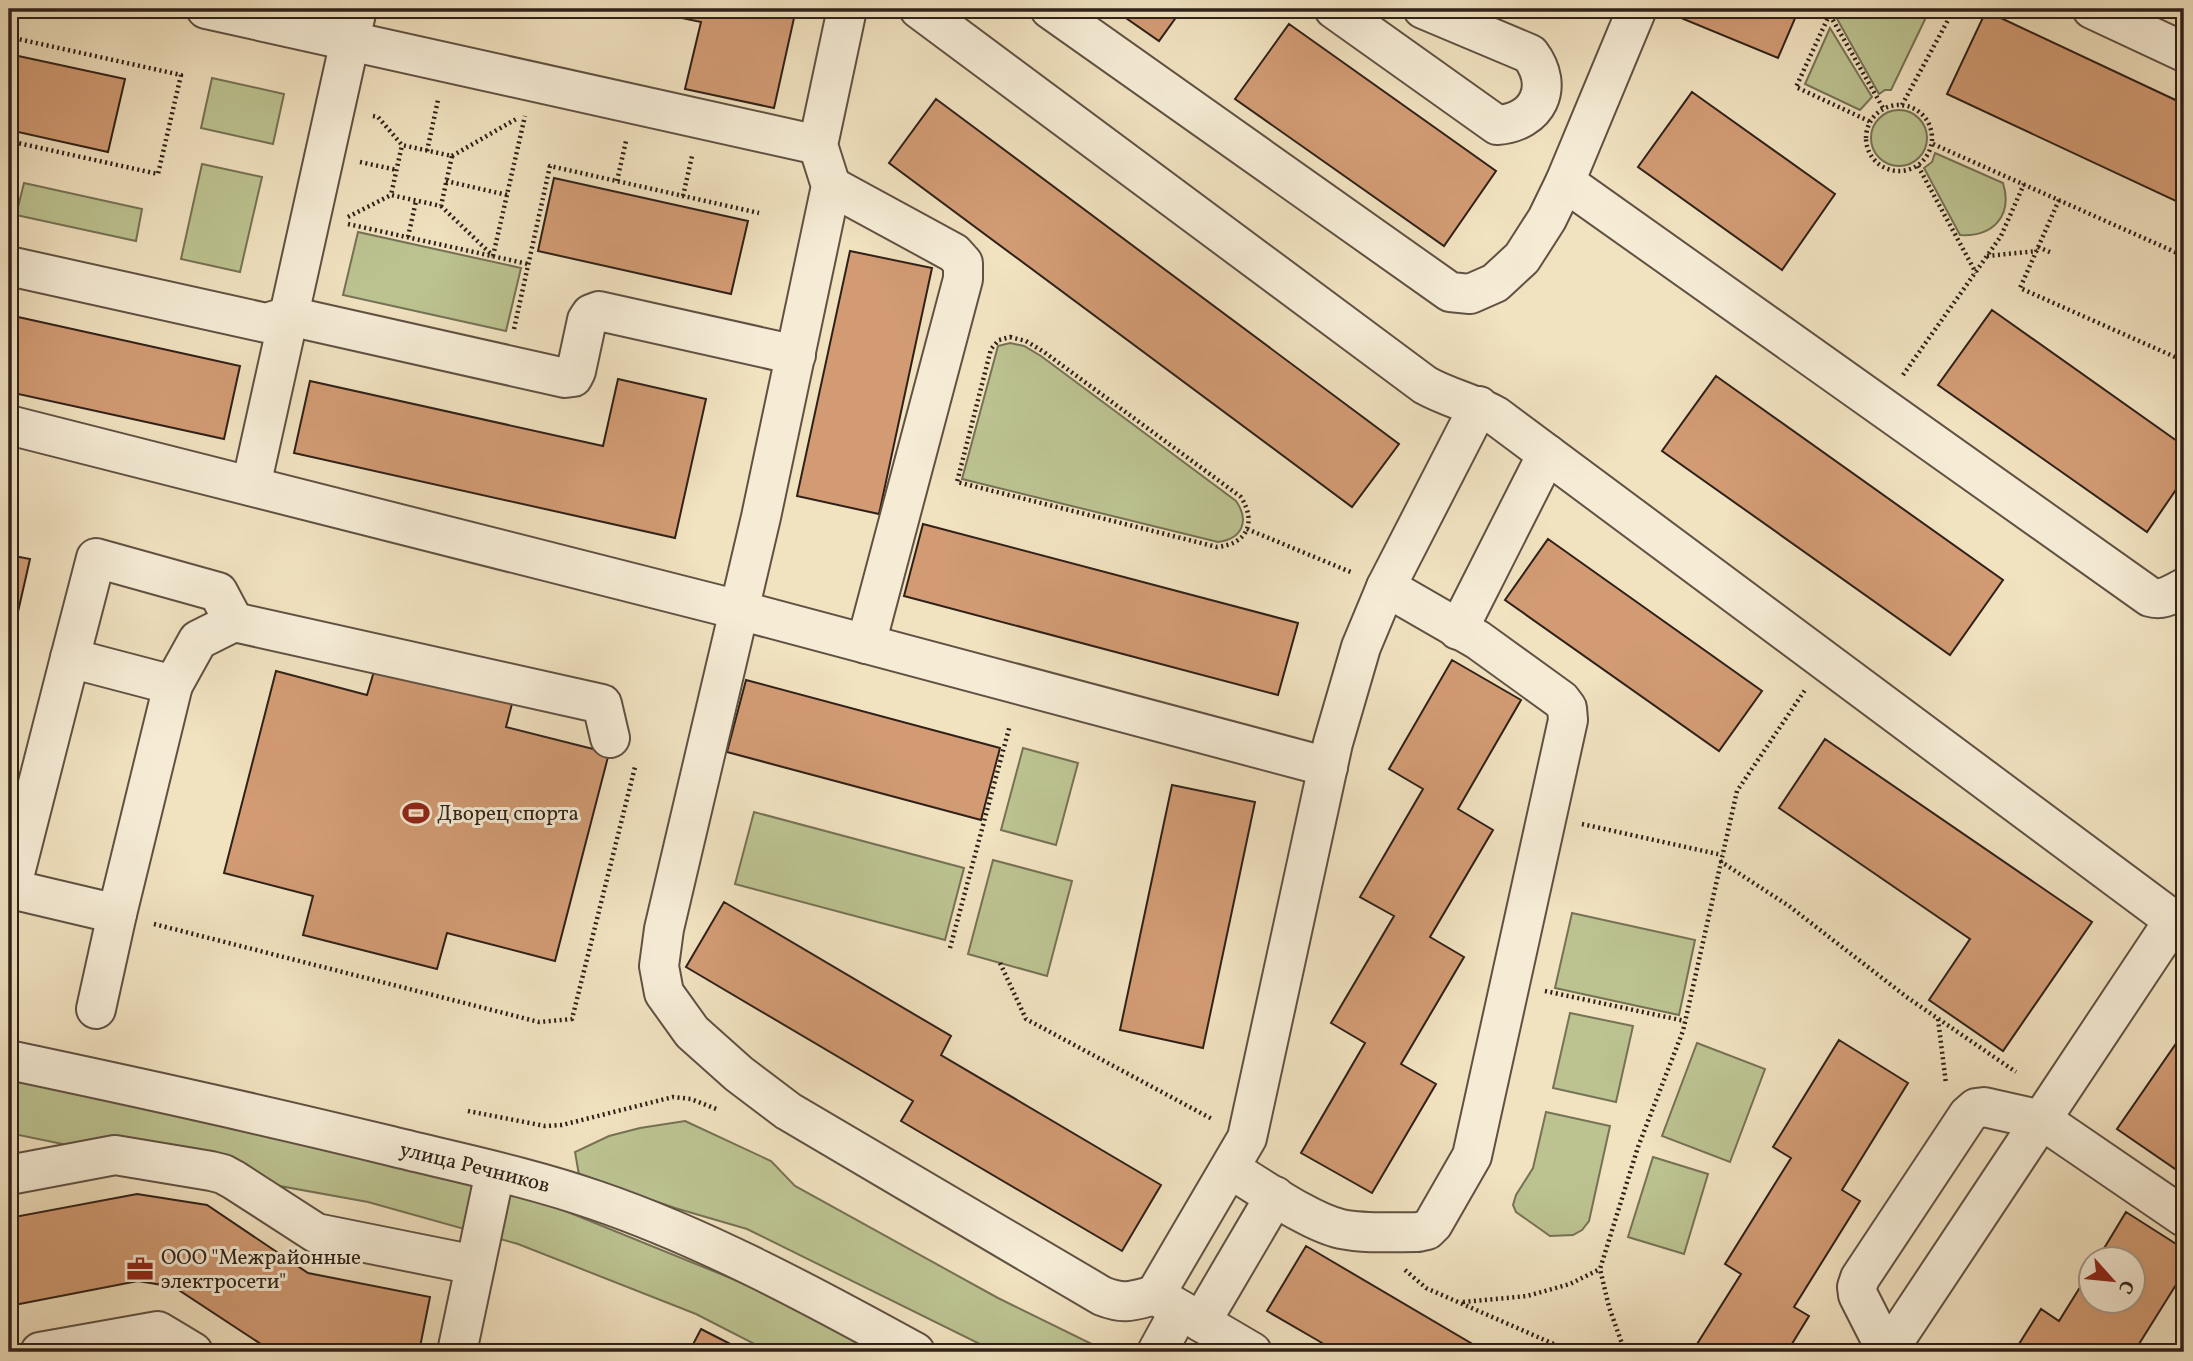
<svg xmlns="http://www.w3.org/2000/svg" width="2193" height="1361" font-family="Vollkorn,serif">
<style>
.green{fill:#bcc391;stroke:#767255;stroke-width:2}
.building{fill:#d29b74;stroke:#2f2119;stroke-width:2}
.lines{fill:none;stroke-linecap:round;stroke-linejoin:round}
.minor-casing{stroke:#605143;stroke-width:42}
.path{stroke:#2f2119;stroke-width:4.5;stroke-dasharray:2 3.5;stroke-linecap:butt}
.minor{stroke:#f6ecd6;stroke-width:38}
.labels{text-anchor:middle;stroke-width:6;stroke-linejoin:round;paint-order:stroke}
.poi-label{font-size:21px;fill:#2f2119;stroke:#f6ecd6;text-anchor:start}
.street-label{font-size:21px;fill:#2f2119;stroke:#f6ecd6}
</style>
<rect width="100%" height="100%" fill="#f1e2c0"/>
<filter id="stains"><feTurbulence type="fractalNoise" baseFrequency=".00286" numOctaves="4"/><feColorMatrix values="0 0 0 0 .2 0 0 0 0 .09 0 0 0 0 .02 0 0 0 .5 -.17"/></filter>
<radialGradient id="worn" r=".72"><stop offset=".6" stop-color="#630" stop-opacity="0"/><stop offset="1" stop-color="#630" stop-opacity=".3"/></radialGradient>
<path class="green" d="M1840,9H1930L1891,90H1885L1879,94L1836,17Z
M1830,28L1872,97L1860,110L1805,84Z
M212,78L284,94L273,144L201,128Z
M1871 138a28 28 0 1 1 56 0a28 28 0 1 1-56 0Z
M1935,153L2003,183C2013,216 1993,237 1960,235L1924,168L1932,162Z
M202,164L262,177L240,272L181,259Z
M24,183L142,209L136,241L16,215Z
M358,232L521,268L506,331L343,295Z
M1010,343L1024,346L1041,356L1236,501C1250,521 1242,539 1218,542L962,479L998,346Z
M1023,748L1078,763L1056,845L1001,830Z
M754,812L964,868L945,940L735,884Z
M993,860L1072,881L1047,976L968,954Z
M1572,913L1695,940L1679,1015L1555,988Z
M1570,1013L1633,1026L1616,1102L1553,1088Z
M1697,1043L1765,1069L1730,1162L1662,1136Z
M9,1075L482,1181L558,1208L824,1316L892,1352H770L696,1314L518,1244L368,1202L169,1166L9,1133Z
M1546,1112L1610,1126L1589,1221L1582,1230L1573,1235L1550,1236L1516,1212L1513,1205L1516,1195L1533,1168Z
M685,1121L771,1161L795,1186L998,1298L1108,1352H996L747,1229L675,1208L579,1175L575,1152L609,1136L640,1128Z
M1653,1157L1708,1174L1684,1254L1628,1237Z"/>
<path class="building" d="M639,9H796L774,108L685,89L701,22Z
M1113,9H1182L1159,41Z
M1685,9H1799L1778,58L1681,18Z
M1986,11L2184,104V189L2178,202L1947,94Z
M1289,24L1496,171L1444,246L1235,99Z
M9,54L125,79L108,152L9,130Z
M1692,92L1835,194L1782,270L1638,167Z
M936,99L1399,444L1352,507L889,163Z
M554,178L748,221L731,294L538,251Z
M850,251L932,268L879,514L797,496Z
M1992,310L2184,446V478L2147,532L1938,385Z
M9,315L240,366L224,439L9,392Z
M1716,376L2003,580L1950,655L1662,451Z
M618,379L706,399L675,538L294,453L310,381L603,446Z
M923,524L1298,623L1278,695L904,596Z
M1548,539L1762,691L1719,751L1505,600Z
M9,555L30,559L10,647H9Z
M1452,660L1521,700L1458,809L1493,830L1430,937L1464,957L1401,1064L1436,1084L1372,1193L1301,1153L1365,1043L1331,1023L1394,916L1360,897L1423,789L1389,769Z
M377,661L514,696L506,727L609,753L555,961L447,933L437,969L303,935L313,896L224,873L276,671L367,695Z
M746,680L1000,748L981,820L727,752Z
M1825,739L2092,922L2003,1051L1929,1000L1970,939L1779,808Z
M1172,785L1255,802L1203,1048L1120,1030Z
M724,902L951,1036L941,1055L1161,1185L1122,1251L901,1121L913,1101L686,967Z
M2184,1032V1175L2117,1129Z
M1839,1040L1908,1083L1842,1190L1860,1201L1794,1307L1809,1316L1787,1352H1692L1741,1274L1725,1264L1791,1158L1773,1147Z
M137,1194L207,1205L308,1273L430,1297L419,1352H273L174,1287L138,1281L9,1306V1218Z
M2126,1212L2184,1249V1272L2134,1352H2014L2041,1309L2059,1321L2092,1268V1302H2134V1260H2097Z
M1306,1246L1486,1352H1337L1317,1340L1267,1311Z
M701,1329L746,1352H689Z"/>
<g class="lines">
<g class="minor-casing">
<g id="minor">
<path d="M206,9L818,145"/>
<path d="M847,9L818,145L831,186L761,517L664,929L659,966L664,993L692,1032L739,1074L788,1111L1102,1296C1125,1305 1132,1301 1155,1295L1252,1352"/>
<path d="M919,9L1425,385C1448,398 1473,403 1496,416L2184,928"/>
<path d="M1050,9L1450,292L1470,294L1495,283L1522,258L1547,219L1565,182L1637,9"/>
<path d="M1334,9L1497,125C1538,122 1555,87 1530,54L1423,9"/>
<path d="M2092,9L2184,52"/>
<path d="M1565,182L2150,597C2163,601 2172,594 2184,588"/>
<path d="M831,186L954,253L963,263V279L866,644"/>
<path d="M9,266L266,323L289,316L565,378L573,377L576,371L587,320L591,314L599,311L796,355"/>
<path d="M9,425L739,610L1328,767"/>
<path d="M251,486L357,9"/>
<path d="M1458,630L1547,454"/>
<path d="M70,658L96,558L218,592L234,622"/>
<path d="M117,914L173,685"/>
<path d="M96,1009L117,914L11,889L70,658L173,685L198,640L234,622L602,704L610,738"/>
<path id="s1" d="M9,1060C137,1087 264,1115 391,1146C459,1163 529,1177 595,1200C704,1237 815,1297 915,1352"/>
<path d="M1230,1169C1259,1186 1309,1222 1341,1229C1366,1234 1393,1232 1418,1232L1427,1230L1433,1224L1472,1156L1568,720L1567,708L1561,700L1478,640L1386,587"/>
<path d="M9,1175L115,1155L211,1171L223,1174L234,1180L316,1233L475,1265"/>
<path d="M1155,1295L1247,1138L1333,743L1361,647L1386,587L1479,406"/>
<path d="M1201,1322L1275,1196"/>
<path d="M40,1352L158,1331L193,1352"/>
<path d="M457,1352L495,1172"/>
<path d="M1157,1352L1180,1310"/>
<path d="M1887,1352L1858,1295L1857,1287L1860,1278L1968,1115L1976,1108L1984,1107L2042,1120L2184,1217"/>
<path d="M1887,1352L2174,920"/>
</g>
</g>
<path class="path" d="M1832,9L1796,87L1871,122
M1830,15L1883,108
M9,37L181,75L158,174L9,141
M1866 138a33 33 0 1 1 66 0a33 33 0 1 1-66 0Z
M1902,105L1954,9
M373,116L378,117L402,145L452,156L441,206L391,195L402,145
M1933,144L2184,256
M427,151L438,100
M452,156L518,118
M360,162L397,170
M1918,166L1976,273
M446,181L507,195
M617,181L626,141
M683,196L692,156
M2059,200L2020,288L2184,361
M441,206L493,256
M348,217L391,195
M348,224L528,264
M408,237L416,201
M2038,247L2052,253
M493,256L525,116
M1987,256L2037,251
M514,329L550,166L759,213
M1010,337L1026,341L1044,352L1241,497C1257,523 1247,544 1217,547L957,482L991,349L999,340Z
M1903,375L2001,236L2024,184
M1247,529L1353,573
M1582,824L1722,855
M1720,861L1789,906L1908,998L2016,1072
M154,924L539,1022L572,1019L635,767
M950,948L1010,725
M1000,963L1026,1019L1212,1119
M1545,991L1685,1021
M1938,1019L1946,1084
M468,1111L545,1126L562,1125L673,1097L691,1099L719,1110
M1405,1270L1426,1288L1572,1352
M1463,1302L1527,1296L1570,1284L1600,1269
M1625,1352L1609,1307L1600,1269L1638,1147L1683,1031L1737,791L1805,690"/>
<use href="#minor" class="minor"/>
</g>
<defs>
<g id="stadium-bare" transform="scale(2.1)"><path d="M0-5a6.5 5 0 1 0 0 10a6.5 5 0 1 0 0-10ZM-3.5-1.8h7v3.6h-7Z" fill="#8f2418" stroke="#f6ecd6" stroke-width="2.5" paint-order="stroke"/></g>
<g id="office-bare" transform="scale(2.1)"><path d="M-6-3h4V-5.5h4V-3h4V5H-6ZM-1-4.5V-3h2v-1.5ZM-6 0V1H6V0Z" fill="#8f2418" stroke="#f6ecd6" stroke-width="2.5" paint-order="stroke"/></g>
</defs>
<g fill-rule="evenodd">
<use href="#stadium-bare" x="416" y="813"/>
<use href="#office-bare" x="140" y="1269"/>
</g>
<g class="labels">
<g class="poi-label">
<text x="437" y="820">Дворец спорта</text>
<text x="161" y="1264">ООО "Межрайонные<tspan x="161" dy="24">электросети"</tspan></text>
</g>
<g class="street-label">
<text dy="7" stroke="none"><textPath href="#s1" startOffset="478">улица Речников</textPath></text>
</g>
</g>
<rect width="2193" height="1361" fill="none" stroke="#f1e2c0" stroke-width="35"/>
<rect x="10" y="10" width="2172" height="1340" fill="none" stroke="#2f2119" stroke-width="3.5"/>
<rect x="18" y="18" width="2158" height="1326" fill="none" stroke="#2f2119" stroke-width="2"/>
<g transform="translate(2112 1280) rotate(117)"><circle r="33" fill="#f6ecd6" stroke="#a69b8a" stroke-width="2"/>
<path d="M0-5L12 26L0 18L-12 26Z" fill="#8f2418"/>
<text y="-10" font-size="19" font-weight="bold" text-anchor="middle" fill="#2f2119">С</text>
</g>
<rect width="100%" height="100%" filter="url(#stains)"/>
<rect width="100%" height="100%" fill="url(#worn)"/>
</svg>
